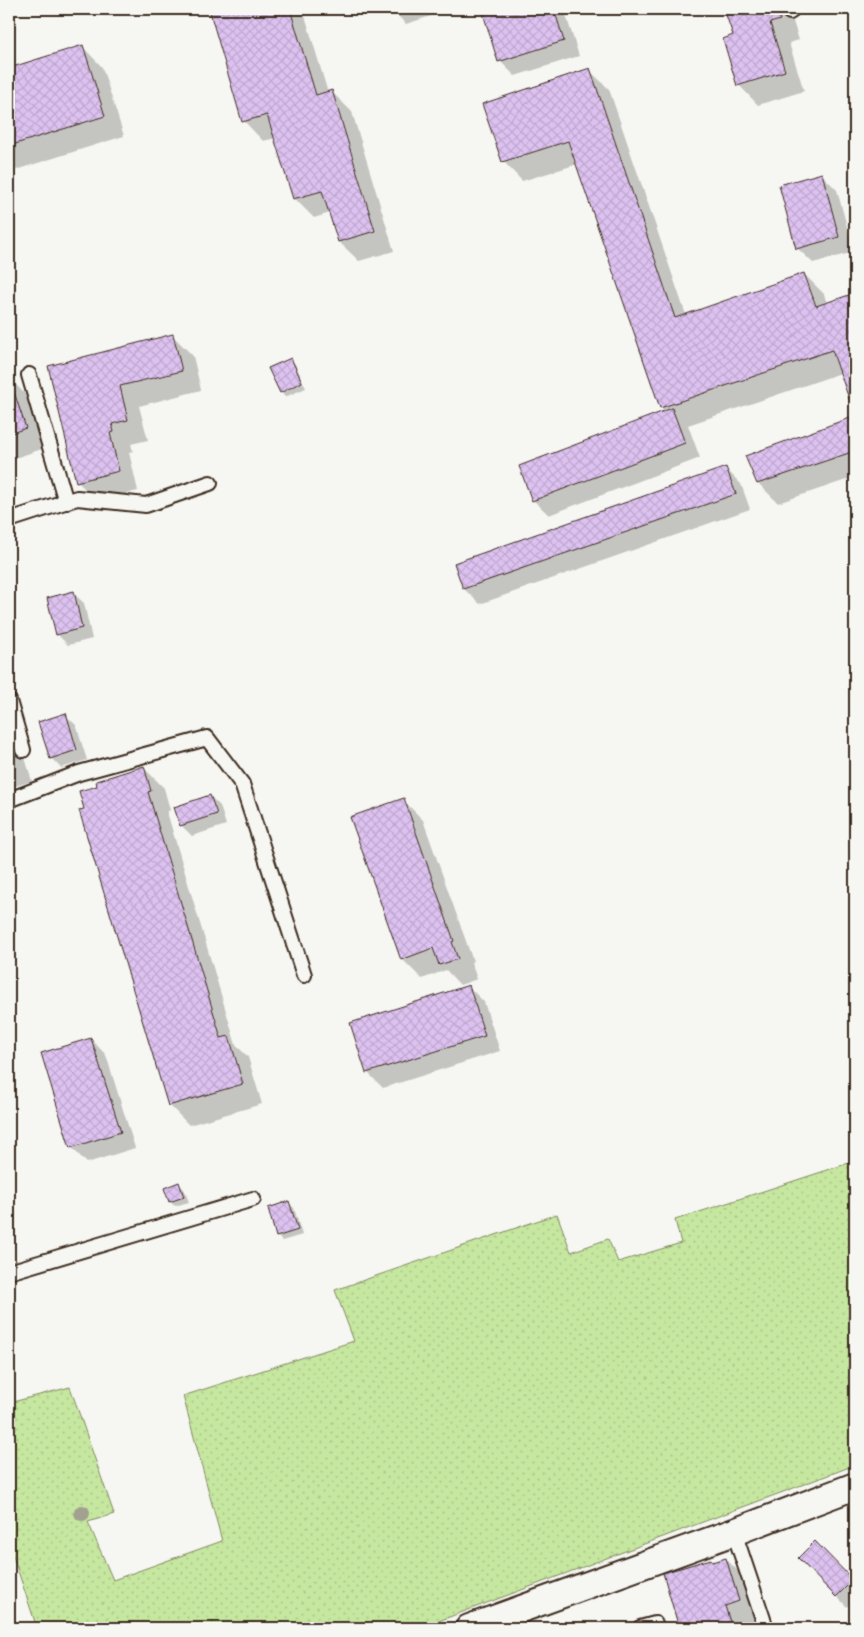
<svg xmlns="http://www.w3.org/2000/svg" width="864" height="1637" font-family="'Balsamiq Sans',sans-serif">
<style>
.park{fill:url(#park-dots);stroke:#80885f}
.shadow{fill:#0003}
.building{fill:url(#building-cross-hatch);stroke:#3b2a1e}
.lines{fill:none;stroke-linecap:round;stroke-linejoin:round}
.lane-casing{stroke:#3b2a1e;stroke-width:18}
.street-casing{stroke:#3b2a1e;stroke-width:30}
.lane{stroke:#f6f6f2;stroke-width:14}
.street{stroke:#f6f6f2;stroke-width:26}
.tree{fill:#a2a08f}
</style>
<defs>
<pattern id="park-dots" width="8" height="8" patternUnits="userSpaceOnUse" patternTransform="scale(1.25)"><rect width="8" height="8" fill="#c6e7a0"/><path d="M2 2h.1M6 6h.1" fill="none" stroke="#abc689" stroke-width="1.8" stroke-linecap="round"/></pattern>
<pattern id="building-cross-hatch" width="8" height="8" patternUnits="userSpaceOnUse" patternTransform="scale(1.25)"><rect width="8" height="8" fill="#ddc2f1"/><path d="M0 0l8 8M0 8l8-8" fill="none" stroke="#bfa7ce"/></pattern>
</defs>
<rect width="100%" height="100%" fill="#f6f6f2"/>
<filter id="ink" filterUnits="userSpaceOnUse"><feTurbulence type="fractalNoise" baseFrequency=".02" numOctaves="2"/><feDisplacementMap in="SourceGraphic" scale="10" xChannelSelector="R" yChannelSelector="G"/><feConvolveMatrix kernelMatrix="1 2 1 2 8 2 1 2 1" color-interpolation-filters="sRGB"/></filter>
<g filter="url(#ink)">
<path class="park" d="M855,1161V1465L420,1628H37L9,1544V1403L70,1387L114,1514L88,1522L113,1580L222,1541L183,1396L354,1341L335,1290L557,1214L571,1252L608,1239L618,1262L681,1243L675,1220Z"/>
<path class="shadow" d="M210,9H303L328,93L332,92L352,112L394,251L359,261L339,242L330,213L314,218L294,198L276,138L263,141L244,121Z
M391,9H431L434,15L406,24Z
M502,9H564L579,56L515,76L500,61L485,14Z
M726,9H789L799,40L789,43L804,91L758,105L739,85L734,36Z
M83,47L102,67L124,136L9,172V70Z
M589,70L609,89L686,315L804,274L824,294L827,304L855,295V414L841,373L688,425L700,458L549,515L533,500L665,412L661,408L578,164L522,181L503,161Z
M822,175L837,190L854,252L813,263L797,248Z
M173,336L193,356L201,390L139,406L148,440L131,444L133,451L129,452L138,491L97,501L77,481L49,367Z
M290,359L295,364L306,388L285,397L281,392Z
M9,378L29,398L45,448L9,460Z
M855,417V477L778,503L758,483L746,456Z
M726,469L741,484L750,509L480,604L464,589L456,563Z
M73,593L84,603L92,639L68,645L57,634Z
M9,704L32,781L9,788Z
M65,715L76,725L87,760L61,768L51,758Z
M144,768L164,788L170,810L167,812L236,1045L248,1057L262,1104L189,1125L169,1105L85,810L99,787Z
M210,796L220,806L226,825L192,836L181,825Z
M403,800L423,820L473,961L471,962L477,979L460,985L446,970L422,979L402,959Z
M469,987L484,1002L500,1051L383,1088L367,1072Z
M91,1039L106,1055L135,1148L87,1163L71,1147Z
M179,1184L184,1189L189,1202L175,1206L170,1202Z
M289,1203L294,1208L302,1235L282,1241L277,1236Z
M815,1543L855,1584V1598L847,1607L800,1558Z
M726,1559L746,1579L758,1621L744,1625L745,1628H681L664,1574L710,1560L714,1563Z"/>
<path class="building" d="M209,9H290L316,95L332,90L375,231L338,242L322,191L293,199L267,115L242,122Z
M498,9H554L564,41L498,62L483,13Z
M724,9H776L780,20L770,23L785,71L737,86L723,39L733,35Z
M83,45L105,116L9,146V68Z
M590,68L675,318L804,273L816,306L855,293V451L757,484L745,456L855,416L832,350L660,408L568,141L502,162L482,104Z
M822,173L839,237L796,249L779,185Z
M173,334L182,371L120,386L128,420L112,424L114,432L110,433L119,471L76,482L48,366Z
M291,358L302,382L280,393L268,368Z
M9,377L26,428L9,434Z
M672,408L685,443L532,501L519,466Z
M726,467L736,494L463,589L454,563Z
M74,591L82,628L56,635L47,598Z
M66,713L77,750L50,759L38,722Z
M9,747L13,761L9,763Z
M144,766L151,791L148,792L221,1038L229,1036L243,1084L168,1106L79,810L84,809L79,791L97,786L96,781Z
M210,795L217,814L180,826L174,807Z
M404,798L454,941L452,942L458,959L439,965L433,948L401,960L350,817Z
M469,985L485,1036L366,1073L350,1023Z
M91,1038L121,1132L70,1148L41,1053Z
M179,1182L184,1197L169,1202L164,1188Z
M289,1201L298,1230L276,1237L268,1208Z
M815,1541L853,1580L836,1597L798,1558Z
M726,1558L739,1601L725,1606L732,1628H679L663,1573L711,1559L712,1562Z"/>
<g class="lines">
<g class="lane-casing">
<path id="lane" d="M789,9L790,12
M29,375L66,502
M9,520L77,498L146,505L210,483
M9,701L23,750
M9,800L79,773L207,738L242,784L304,975
M9,1272L253,1199
M734,1532L766,1628
M640,1628L655,1624L657,1628"/>
</g>
<g class="street-casing">
<path id="street" d="M469,1628L734,1532L855,1486"/>
</g>
<use href="#lane" class="lane"/>
<use href="#street" class="street"/>
</g>
<circle class="tree" cx="82" cy="1513" r="8"/>
</g>
<rect width="864" height="1637" fill="none" stroke="#f6f6f2" stroke-width="30"/>
<rect x="15" y="15" width="834" height="1607" fill="none" stroke="#3b2a1e" stroke-width="2" filter="url(#ink)"/>
</svg>
